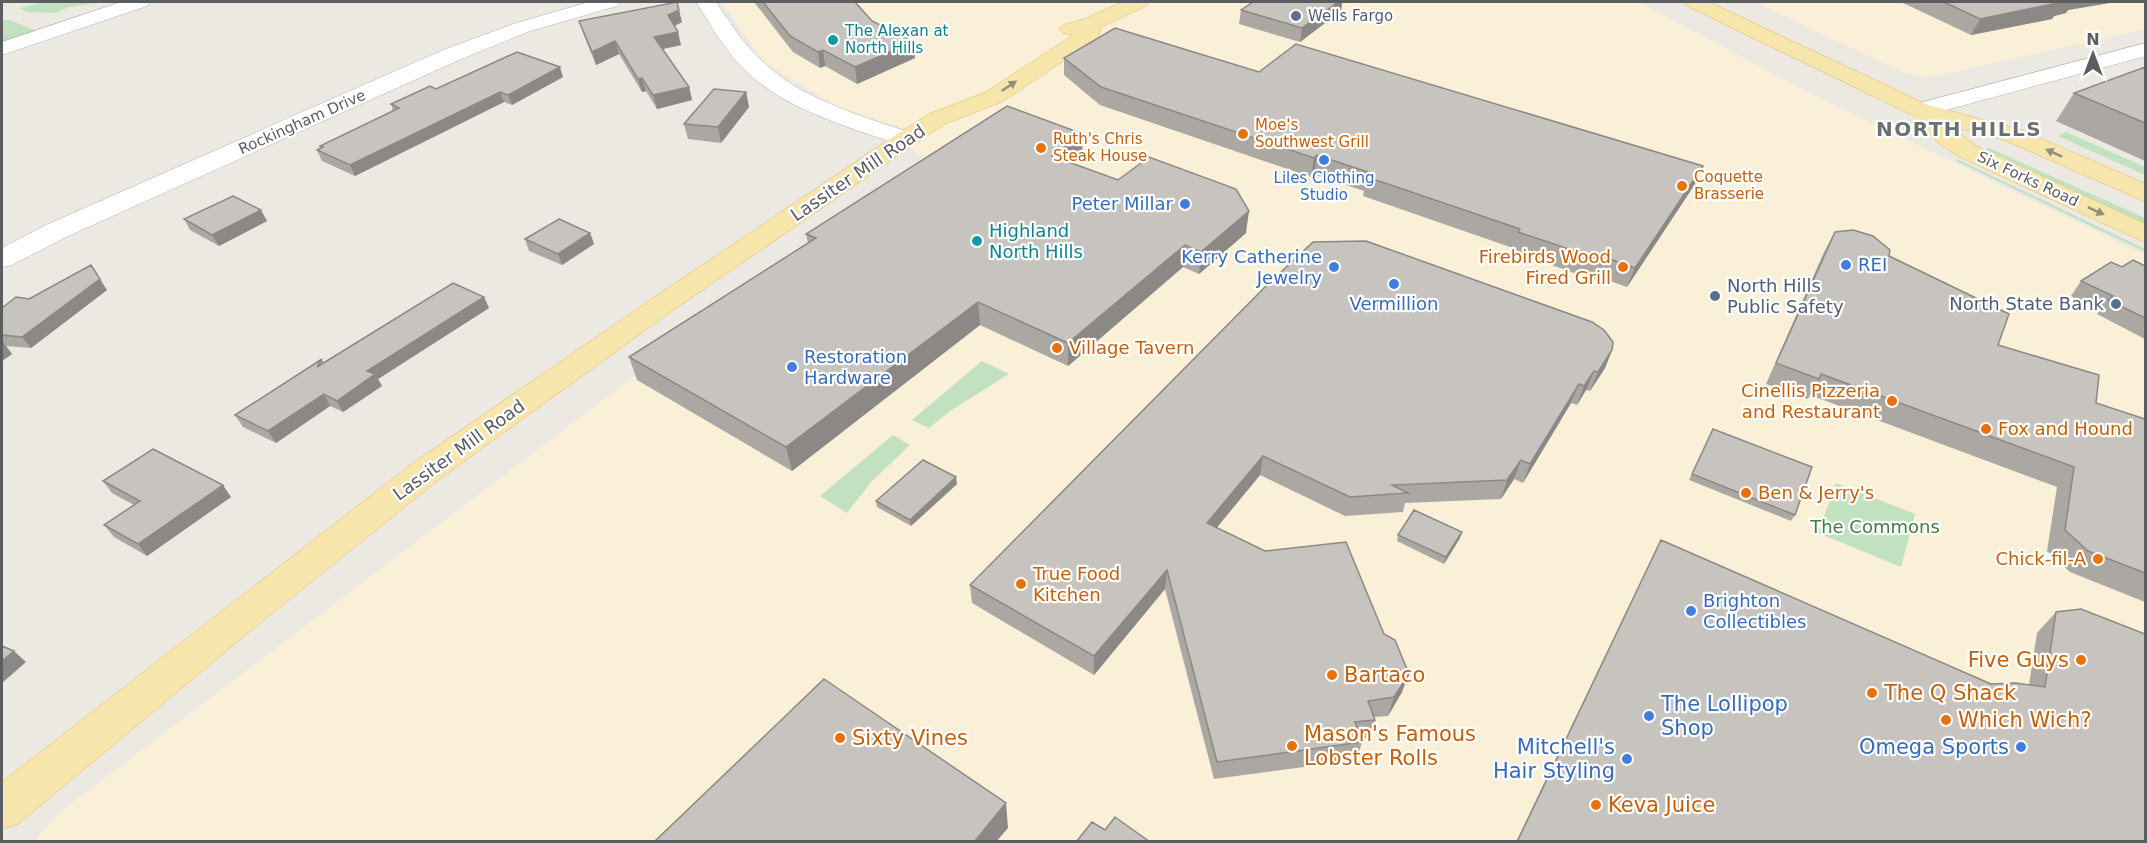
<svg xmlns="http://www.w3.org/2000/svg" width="2147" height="843" font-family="'DejaVu Sans',sans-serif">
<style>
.commercial{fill:#faf0d8}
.green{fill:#c2e1c0}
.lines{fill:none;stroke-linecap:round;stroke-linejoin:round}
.minor-casing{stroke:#b2b5b8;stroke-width:1}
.major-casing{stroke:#e4b762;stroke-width:1}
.minor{fill:#fff;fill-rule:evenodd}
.major{fill:#f7e6ab;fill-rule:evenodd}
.wall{fill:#aba8a3}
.shaded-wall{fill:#8b8885}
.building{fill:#c7c3be;stroke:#8b8885;stroke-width:1.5}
.oneway{fill:#918e7b}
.service-dot{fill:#5c6f8a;stroke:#fff;stroke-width:2}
.culture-dot{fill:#0f9aa8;stroke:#fff;stroke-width:2}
.food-dot{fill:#e8710a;stroke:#fff;stroke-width:2}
.shop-dot{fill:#3f7fe0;stroke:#fff;stroke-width:2}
.labels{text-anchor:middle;stroke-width:4.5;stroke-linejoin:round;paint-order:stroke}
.far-service-label{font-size:15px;fill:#4e5e75;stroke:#fff;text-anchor:start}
.far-culture-label{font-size:15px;fill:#0d838f;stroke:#fff;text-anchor:start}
.far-street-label{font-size:15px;fill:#5a5e61;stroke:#fff}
.far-food-label{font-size:15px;fill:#c56008;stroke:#fff;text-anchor:start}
.far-shop-label{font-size:15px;fill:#366cbe;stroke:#fff}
.street-label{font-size:18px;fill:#5a5e61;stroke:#fff}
.shop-label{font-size:18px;fill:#366cbe;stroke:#fff;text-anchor:start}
.culture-label{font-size:18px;fill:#0d838f;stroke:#fff;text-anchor:start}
.food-label{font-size:18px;fill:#c56008;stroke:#fff;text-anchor:start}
.service-label{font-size:18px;fill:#4e5e75;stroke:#fff;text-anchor:start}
.park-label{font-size:18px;fill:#3d7f3c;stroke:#fff}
.far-district-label{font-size:20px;font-weight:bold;letter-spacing:1.5px;fill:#6b7073;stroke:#fff}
.near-food-label{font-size:21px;fill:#c56008;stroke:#fff;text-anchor:start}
.near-shop-label{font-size:21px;fill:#366cbe;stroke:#fff;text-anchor:end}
</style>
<rect width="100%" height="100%" fill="#ece9e2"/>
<path class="commercial" d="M721,2H1639L1804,90L2145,255V841L34,842L56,815L923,157L765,63Z
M1755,2H2145V29L1936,76L1921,77L1902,72Z"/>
<path class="green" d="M46,2H105L69,7L56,13L27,12L19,8Z
M10,20L37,31L2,43V21Z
M2066,132L2145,167V175L2058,136Z
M1989,148L2145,218V224L1985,149Z
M1959,160L2145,249V252L1956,161Z
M982,361L1009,374L950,411L929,428L912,420Z
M893,435L910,445L872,481L847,513L820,496Z
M1836,483L1915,514L1901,567L1818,533Z"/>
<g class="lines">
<g class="minor-casing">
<path id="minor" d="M121,2H150L147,6L2,55V42Z
M589,2H620L617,6L530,31L459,60L66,237L12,265L2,267V248L46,225L443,50L516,23Z
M696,2H716C729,21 741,41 758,57C800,100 860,115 915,134L918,139L915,144L906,146L897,144C843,125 782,109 741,66C723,47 710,24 696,2Z
M2146,43V56L1920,117L1912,115L1908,110L1912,105Z"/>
</g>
<g class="major-casing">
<path id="major" d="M1123,2H1149L1146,6L1101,27L1098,38L1002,102L945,124L915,144L669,313L437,481L249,632L18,824L2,829V782L413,463L649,301L897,134L929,114L986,92L1073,35L1063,33L1059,29L1063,25L1084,19Z
M1684,2H1709L1928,105L2022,130L2146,184V202L2004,140L1948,125L1976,146L2146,224V243L1958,156L1937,142L1912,115L1687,6Z"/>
</g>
<use href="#minor" class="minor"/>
<use href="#major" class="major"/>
</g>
<path class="wall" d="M754,2H855L872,21L913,42L915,58L857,84L825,66L820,68L793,52Z
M1253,2H1342L1341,11L1300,42L1239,24L1241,10Z
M1901,2H2115L2068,10L2066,13L2054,16L2052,19L1971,35Z
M579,21L682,22L674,26L681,45L663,49L689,87L692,100L657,109L646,91L642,92L619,54L596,65L583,33Z
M1064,58L1259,72L1695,184L1627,287L1596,276L1594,280L1512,251L1513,248L1363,196L1364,191L1314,174L1311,177L1100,105L1064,75Z
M2145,67V161L2056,121L2074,93Z
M563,77L512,105L504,102L355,176L322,161L317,150L321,148L320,146L393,111L391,104L436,89Z
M746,92L749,107L721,143L688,139L684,124Z
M1082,156L1072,163L1246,233L1199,274L1183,267L1068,366L980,325L792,471L637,380L629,357L808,243L806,234Z
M184,219L267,221L219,246L190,230Z
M1835,232L1889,256L1998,345L2096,403L2145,419V602L2070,572L2047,551L2057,487L1810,395L1808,399L1766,384L1824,252Z
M590,233L594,244L562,265L529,251L525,239Z
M2145,266V339L2097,314L2100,310L2071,296L2081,281L2122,267Z
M1266,286L1612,350L1605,368L1590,391L1586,390L1577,405L1571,403L1523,483L1514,479L1501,499L1405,503L1403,512L1345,516L1260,475L1217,527L1402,692L1388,716L1374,717L1375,720L1370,738L1361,739L1362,742L1357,760L1214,779L1165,589L1094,675L972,603L970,585Z
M107,290L31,348L6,346L12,354L2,361V308Z
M484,297L489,308L378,379L382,386L343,412L330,406L276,443L243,427L235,415L322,359L324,363Z
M1713,429L1795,515L1791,521L1689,480Z
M103,481L231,497L147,556L114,537L104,525L134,505L112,493Z
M957,484L911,526L877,507L876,501Z
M1398,535L1460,538L1444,564L1397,541Z
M1661,540L1991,684L2029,685L2037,633L2056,612L2145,842H1516Z"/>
<path class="shaded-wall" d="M1338,2H1342L1341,11L1300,42L1302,28Z
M2058,2H2115L2068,10L2066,13L2054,16L2052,19L1971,35L1980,19Z
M679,10L682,22L671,28L668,15Z
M678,32L681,45L658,50L654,37Z
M615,41L619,54L596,65L592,52Z
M913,42L915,58L857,84L855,67Z
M823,50L825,66L820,68L818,52Z
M560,67L563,77L512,105L508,95Z
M642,78L646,91L642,92L638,79Z
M689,87L692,100L657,109L653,95Z
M500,92L504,102L355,176L350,165Z
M746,92L749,107L721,143L718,127Z
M1083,134L1082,156L1052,178V156Z
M1317,155L1314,174L1311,177L1314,158Z
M1703,166L1695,184L1627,287L1635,268Z
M261,210L267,221L219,246L212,235Z
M1249,211L1246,233L1199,274L1201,252Z
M590,233L594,244L562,265L558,254Z
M1185,245L1183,267L1068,366V343Z
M1604,257L1596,276L1594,280L1602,260Z
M91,265L107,290L31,348L22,337Z
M484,297L489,308L378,379L382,386L343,412L337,401L367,371Z
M978,302L980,325L792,471L786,447Z
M3,342L12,354L2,361V343Z
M1612,350L1605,368L1590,391L1598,372Z
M1594,371L1586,390L1577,405L1584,386Z
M1579,384L1571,403L1523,483L1530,464Z
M324,394L330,406L276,443L268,431Z
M1263,456L1260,475L1205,542L1207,523Z
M1521,460L1514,479L1501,499L1507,480Z
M956,477L957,484L911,526L910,520Z
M223,485L231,497L147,556L138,544Z
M1462,532L1460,538L1444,564L1446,557Z
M1167,570L1165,589L1094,675V656Z
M14,651L26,662L2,683V661Z
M1409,674L1402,692L1388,716L1394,697Z
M1006,803L1008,828L996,842H974Z"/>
<path class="building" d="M677,2L679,10L668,15L678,32L654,37L689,87L653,95L642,78L638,79L615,41L592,52L579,21Z
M763,2H855L872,21L913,42L855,67L823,50L818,52L790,36Z
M1253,2H1338L1302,28L1241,10Z
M1944,2H2062L1980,19Z
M1115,28L1259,72L1296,44L1703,166L1635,268L1604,257L1602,260L1518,232L1520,229L1367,177L1371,173L1317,155L1314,158L1101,87L1064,58Z
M517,52L560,67L508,95L500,92L350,165L317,150L323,147L320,146L399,108L391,104L430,86L436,89Z
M2145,67V123L2074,93Z
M714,89L746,92L718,127L684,124Z
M1007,106L1083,134L1052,156L1118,180L1149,157L1236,189L1249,211L1201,252L1185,245L1068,343L978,302L786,447L629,357L816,238L806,234Z
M233,196L261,210L212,235L184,219Z
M559,219L590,233L558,254L525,239Z
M1853,230L1873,236L1890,250L1889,256L2009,314L1998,345L2099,375L2096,403L2145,419V573L2088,551L2065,530L2074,467L1821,374L1819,379L1776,363L1835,232Z
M1366,241L1592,322L1604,330L1613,342L1612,350L1598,372L1594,371L1584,386L1579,384L1530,464L1521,460L1507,480L1392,485L1408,493L1350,497L1263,456L1207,523L1265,551L1346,542L1384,634L1395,640L1409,674L1394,697L1368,701L1375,720L1355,722L1362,742L1217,762L1167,570L1094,656L970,585L1266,286L1313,242Z
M2133,260L2145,266V318L2108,300L2113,296L2081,281L2111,262L2122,267Z
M91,265L100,279L22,337L2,335V308L16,297L29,299Z
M453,283L484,297L367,371L375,374L337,401L324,394L268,431L235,415L322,359L317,367Z
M1713,429L1812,467L1795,515L1692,474Z
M153,449L223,485L138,544L104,525L140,501L103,481Z
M923,460L956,477L910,520L876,501Z
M1414,510L1462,532L1446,557L1398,535Z
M1661,540L1991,684L2015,683L2045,687L2056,612L2081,609L2145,634V842H1517Z
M2,646L14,651L2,661Z
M824,679L1006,803L974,842H654Z
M1115,817L1150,842H1076L1092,822L1105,830Z"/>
<defs><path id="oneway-solid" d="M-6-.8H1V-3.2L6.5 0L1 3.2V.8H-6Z" transform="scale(1.5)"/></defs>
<g class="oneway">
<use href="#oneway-solid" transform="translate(1009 86) rotate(-34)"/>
<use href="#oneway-solid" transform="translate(2054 153) rotate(-156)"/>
<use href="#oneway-solid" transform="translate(2096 211) rotate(25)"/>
</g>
<g class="service-dot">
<circle cx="1296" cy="16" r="6"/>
<circle cx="1715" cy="296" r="6"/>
<circle cx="2116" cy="304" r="6"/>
</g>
<g class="culture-dot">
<circle cx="833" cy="40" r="6"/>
<circle cx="977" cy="241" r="6"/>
</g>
<g class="food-dot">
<circle cx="1243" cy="134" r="6"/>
<circle cx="1041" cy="148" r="6"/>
<circle cx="1682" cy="186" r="6"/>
<circle cx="1623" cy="267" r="6"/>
<circle cx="1057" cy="348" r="6"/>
<circle cx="1892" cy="401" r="6"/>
<circle cx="1986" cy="429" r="6"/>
<circle cx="1746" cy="493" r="6"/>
<circle cx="2098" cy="559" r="6"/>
<circle cx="1021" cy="584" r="6"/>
<circle cx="2081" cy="660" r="6"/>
<circle cx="1332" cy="675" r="6"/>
<circle cx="1872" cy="693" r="6"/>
<circle cx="1946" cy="720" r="6"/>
<circle cx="840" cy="738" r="6"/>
<circle cx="1292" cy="746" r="6"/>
<circle cx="1596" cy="805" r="6"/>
</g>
<g class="shop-dot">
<circle cx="1324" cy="160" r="6"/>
<circle cx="1185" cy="204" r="6"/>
<circle cx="1846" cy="265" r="6"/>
<circle cx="1334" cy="267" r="6"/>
<circle cx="1394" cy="284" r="6"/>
<circle cx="792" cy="367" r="6"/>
<circle cx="1691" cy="611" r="6"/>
<circle cx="1649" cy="716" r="6"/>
<circle cx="2021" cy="747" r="6"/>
<circle cx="1627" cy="759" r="6"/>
</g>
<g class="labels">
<g class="far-service-label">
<text x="1308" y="21">Wells Fargo</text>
</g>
<g class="far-culture-label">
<text x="845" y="36">The Alexan at<tspan x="845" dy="17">North Hills</tspan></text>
</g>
<g class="far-street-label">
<text transform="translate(302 122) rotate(-24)" y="5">Rockingham Drive</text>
<text transform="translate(2028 179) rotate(25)" y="5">Six Forks Road</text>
</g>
<g class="far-food-label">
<text x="1255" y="130">Moe's<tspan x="1255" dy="17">Southwest Grill</tspan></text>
<text x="1053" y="144">Ruth's Chris<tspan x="1053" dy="17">Steak House</tspan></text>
<text x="1694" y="182">Coquette<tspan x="1694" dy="17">Brasserie</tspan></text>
</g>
<g class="far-shop-label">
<text x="1324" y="183">Liles Clothing<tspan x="1324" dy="17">Studio</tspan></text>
</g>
<g class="street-label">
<text transform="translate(858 173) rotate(-34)" y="6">Lassiter Mill Road</text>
<text transform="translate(459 450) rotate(-36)" y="6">Lassiter Mill Road</text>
</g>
<g class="shop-label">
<text x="1173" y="210" text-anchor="end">Peter Millar</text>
<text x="1322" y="263" text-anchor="end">Kerry Catherine<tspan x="1322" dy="21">Jewelry</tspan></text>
<text x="1858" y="271">REI</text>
<text x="1394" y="310" text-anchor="middle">Vermillion</text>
<text x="804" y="363">Restoration<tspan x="804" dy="21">Hardware</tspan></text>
<text x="1703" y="607">Brighton<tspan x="1703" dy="21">Collectibles</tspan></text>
</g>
<g class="culture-label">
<text x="989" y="237">Highland<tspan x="989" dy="21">North Hills</tspan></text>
</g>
<g class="food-label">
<text x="1611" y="263" text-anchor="end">Firebirds Wood<tspan x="1611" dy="21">Fired Grill</tspan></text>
<text x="1069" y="354">Village Tavern</text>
<text x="1880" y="397" text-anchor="end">Cinellis Pizzeria<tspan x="1880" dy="21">and Restaurant</tspan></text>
<text x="1998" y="435">Fox and Hound</text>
<text x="1758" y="499">Ben &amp; Jerry's</text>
<text x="2086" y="565" text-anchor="end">Chick-fil-A</text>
<text x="1033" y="580">True Food<tspan x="1033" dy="21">Kitchen</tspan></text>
</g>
<g class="service-label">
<text x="1727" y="292">North Hills<tspan x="1727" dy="21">Public Safety</tspan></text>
<text x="2104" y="310" text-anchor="end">North State Bank</text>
</g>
<g class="park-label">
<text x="1875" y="533">The Commons</text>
</g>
<g class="far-district-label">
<text x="1959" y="136">NORTH HILLS</text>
</g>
<g class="near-food-label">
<text x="2069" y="667" text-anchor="end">Five Guys</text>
<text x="1344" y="682">Bartaco</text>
<text x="1884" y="700">The Q Shack</text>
<text x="1958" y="727">Which Wich?</text>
<text x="1304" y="741">Mason's Famous<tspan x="1304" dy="24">Lobster Rolls</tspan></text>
<text x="852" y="745">Sixty Vines</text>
<text x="1608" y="812">Keva Juice</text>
</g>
<g class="near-shop-label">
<text x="1661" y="711" text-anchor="start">The Lollipop<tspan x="1661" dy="24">Shop</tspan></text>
<text x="1615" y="754">Mitchell's<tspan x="1615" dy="24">Hair Styling</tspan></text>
<text x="2009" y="754">Omega Sports</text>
</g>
</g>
<rect width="2147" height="843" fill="none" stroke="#5a5e61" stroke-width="6"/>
<g transform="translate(2093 54)" stroke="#ffffff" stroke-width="4.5" paint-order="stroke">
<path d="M0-4.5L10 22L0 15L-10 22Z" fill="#5a5e61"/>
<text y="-9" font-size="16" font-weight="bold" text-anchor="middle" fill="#5a5e61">N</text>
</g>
</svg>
